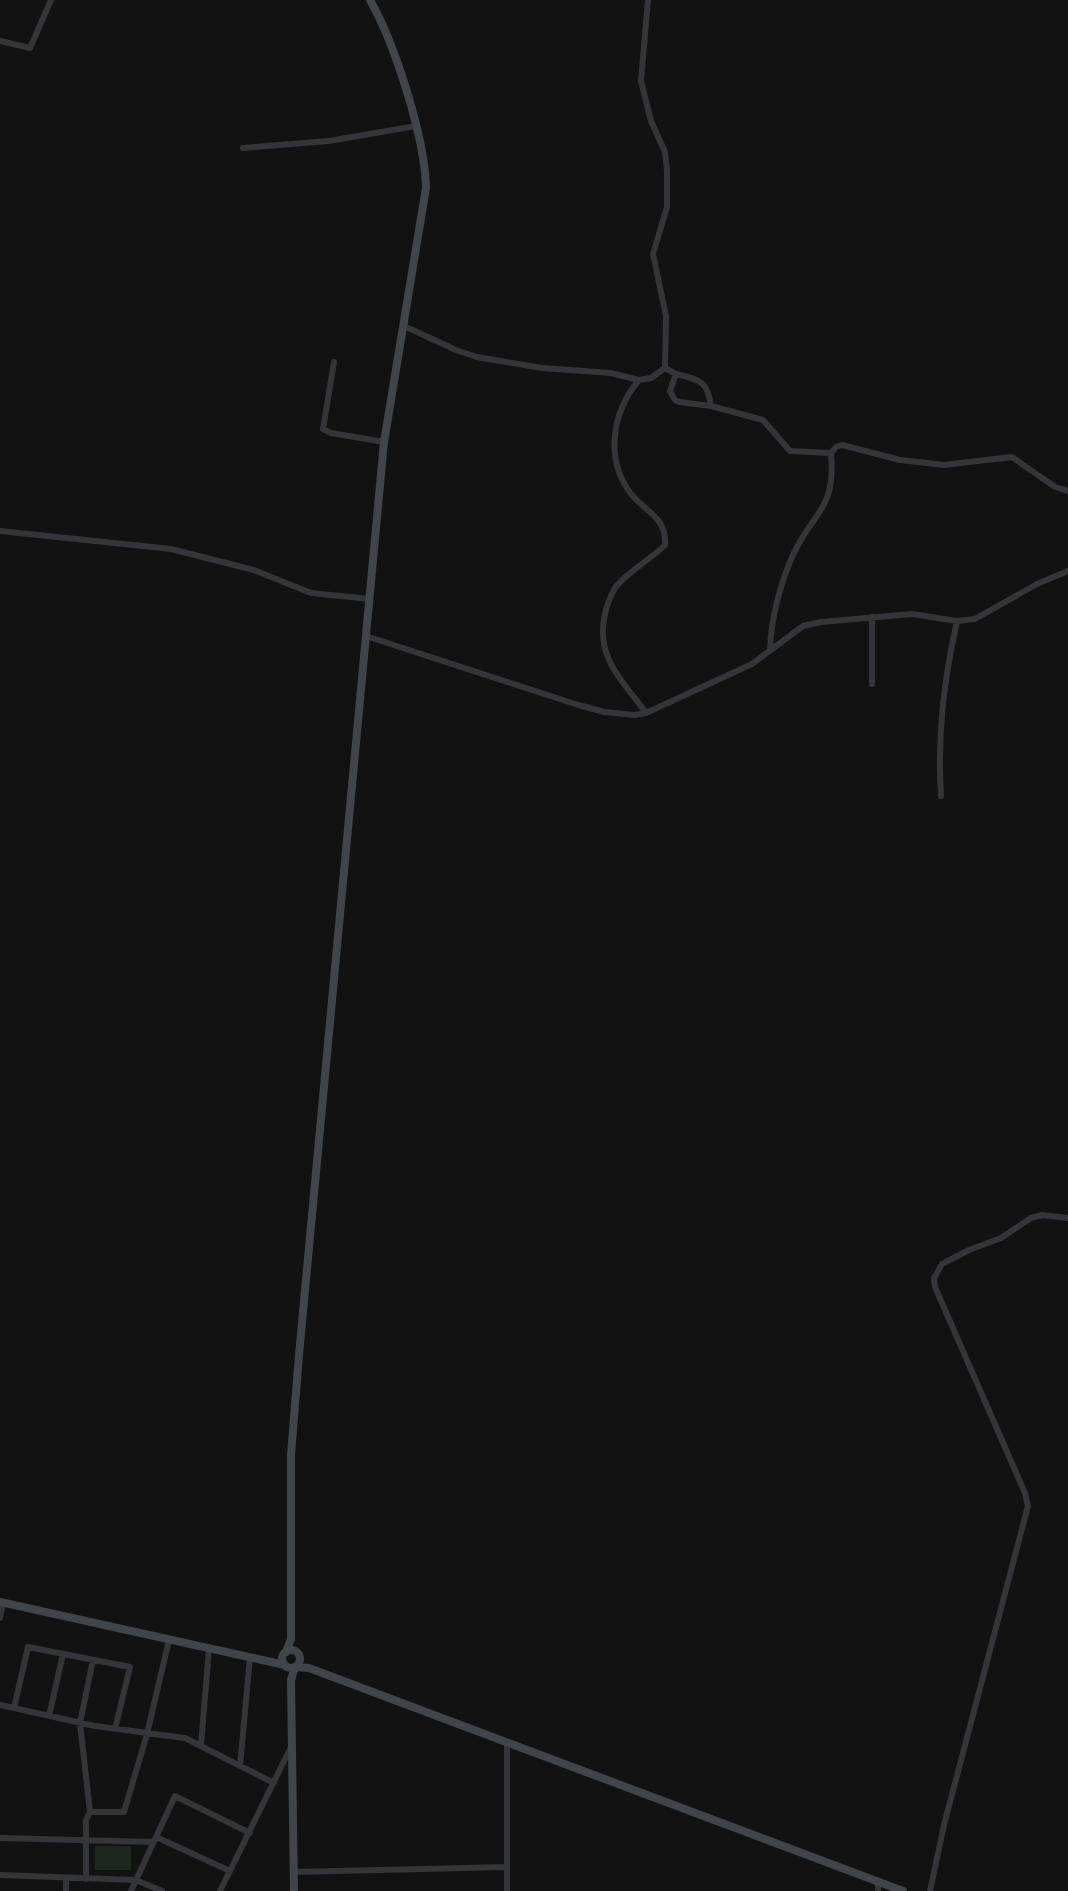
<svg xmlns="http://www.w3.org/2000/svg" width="1068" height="1891" font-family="'Varela Round',sans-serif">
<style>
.green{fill:#1f261f}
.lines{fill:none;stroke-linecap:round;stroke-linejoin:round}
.street{stroke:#333538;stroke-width:6}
.secondary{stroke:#414448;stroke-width:8}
</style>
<rect width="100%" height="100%" fill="#121213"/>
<path class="green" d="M95,1846H131V1870H95Z"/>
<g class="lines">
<path class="street" d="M0,41L30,48L51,0
M243,148L329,141L416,126
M404,326L456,350L477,357L542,368L611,373L639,380
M334,362L323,429L331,433L384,442
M665,368L676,374L670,391L675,400L679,402L711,406L763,420L790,451L831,453C836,511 813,511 793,555C780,584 771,619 770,650
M676,374C700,380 707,380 711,406
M831,453L836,447L842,445L900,460L944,465L1012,457L1055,487L1068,491
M0,531L171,549L254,570L311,593L370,599
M872,617V684
M366,636L575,704L604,712L635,715L646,713L752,664L803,626L821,622L912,614L957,621L975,619L1037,584L1068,571
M646,713C624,682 597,660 604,619C606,608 609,598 615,588C628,571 650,560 665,545C667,518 647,513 632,495C604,460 612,412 639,380L651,378L665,368L666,316L653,254L667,207V171L665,152L651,121L641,81L648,0
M941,796C937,735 944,680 957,621
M0,1618L3,1603
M0,1705L95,1726L185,1738L274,1783
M14,1708L28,1647L130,1667L115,1729
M49,1716L63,1654
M507,1744V1891
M201,1745L209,1649
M240,1766L250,1657
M90,1812H124L147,1734L169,1640
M156,1837L230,1871
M0,1838L154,1842
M293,1872L507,1867
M0,1875L136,1880L162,1891
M86,1879V1820L90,1812L80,1723L93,1660
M66,1891V1879
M131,1891L175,1796L250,1833
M220,1891L291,1747
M878,1891V1881
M930,1891L944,1825L1028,1506L1025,1493L935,1287L934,1278L942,1264L969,1250L1001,1238L1031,1218L1042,1215L1068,1218"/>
<path class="secondary" d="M0,1602L285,1665
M282 1659a9 9 0 1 1 18 0a9 9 0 1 1-18 0Z
M286,1652L291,1639V1455L299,1355L384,442L426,188C425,138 395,44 370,0
M294,1891L291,1680L295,1667L309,1668L903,1891"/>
</g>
</svg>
